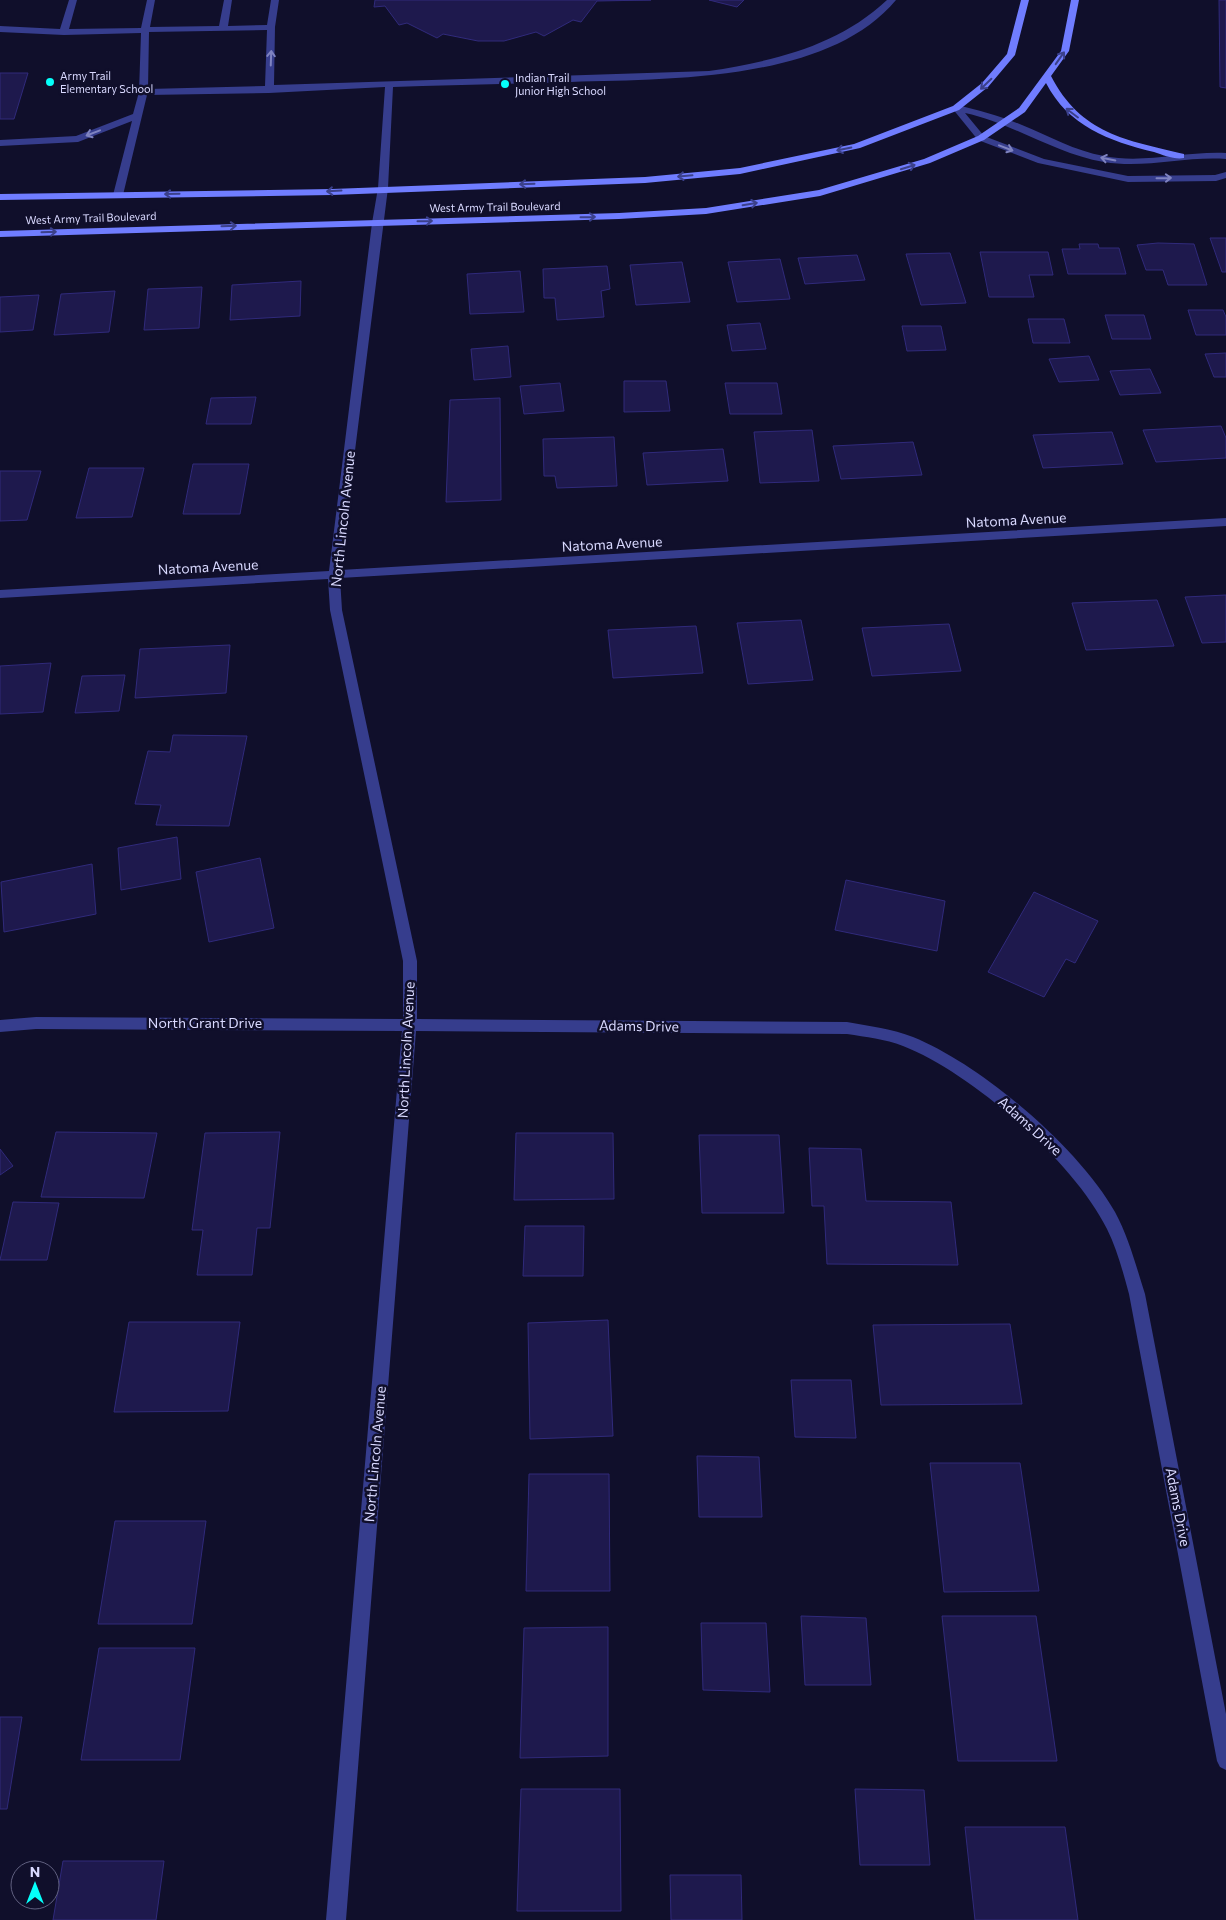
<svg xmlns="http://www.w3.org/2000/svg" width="1226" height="1920" font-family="Commissioner,sans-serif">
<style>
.building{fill:#1e194d;stroke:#302a7b}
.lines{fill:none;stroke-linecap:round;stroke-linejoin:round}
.service{fill:#363d8d;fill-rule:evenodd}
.minor{fill:#363d8d;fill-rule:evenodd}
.secondary{fill:#707dff;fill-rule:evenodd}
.oneway{stroke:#7f83c0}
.oneway2{stroke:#3b408a}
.poi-dot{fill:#05fffa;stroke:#100f2b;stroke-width:2}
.labels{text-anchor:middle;stroke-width:5;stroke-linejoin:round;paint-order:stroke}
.far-poi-label{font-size:11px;fill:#d9d9ff;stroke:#100f2b;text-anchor:start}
.far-street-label{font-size:11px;fill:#d9d9ff;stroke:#100f2b}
.street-label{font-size:14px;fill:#d9d9ff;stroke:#100f2b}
</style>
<rect width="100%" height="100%" fill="#100f2b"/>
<path class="building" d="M375,0H651L597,1L581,22L573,20L544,36L536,32L504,41H478L443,34L437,38L407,23L399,25L385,6L374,7Z
M709,0H744L737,7Z
M1219,0H1226V88L1220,87Z
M0,73H28L14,119H0Z
M1210,238H1226V272H1222Z
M1158,243L1194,244L1207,285H1168L1163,270H1146L1137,245Z
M1079,244H1098L1099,248H1119L1126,274H1068L1062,249H1080Z
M980,252H1048L1053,275H1029L1034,297H989Z
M950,253L966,303L921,305L906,254Z
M857,255L865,280L805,284L798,258Z
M780,259L790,299L737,302L728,262Z
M682,262L690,302L636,305L630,265Z
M607,266L610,289L601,291L604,317L557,320L555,298H544L543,269Z
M520,271L524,312L470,314L467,274Z
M301,281L300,316L230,320L232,285Z
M202,287L199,328L144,330L148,289Z
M115,291L109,332L54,335L61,294Z
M39,295L33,330L0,332V297Z
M1188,310H1223L1226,317V335H1196Z
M1105,315H1144L1151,339H1112Z
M1028,319H1064L1070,343H1033Z
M760,323L766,349L732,351L727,325Z
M902,326H941L946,350L907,351Z
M508,346L511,377L474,380L471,349Z
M1226,353V377H1214L1205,354Z
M1089,356L1099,380L1059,382L1049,359Z
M1150,369L1161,393L1120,395L1110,371Z
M624,381H666L670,411L624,412Z
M560,383L564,411L524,414L520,386Z
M725,383H777L782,414H730Z
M256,397L251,424H206L211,398Z
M500,398L501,500L446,502L450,400Z
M1221,426L1226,438V458L1156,462L1143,430Z
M812,430L819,481L760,483L754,432Z
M1112,432L1123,464L1043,468L1033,435Z
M614,437L617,486L557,488L555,476H544L543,439Z
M913,442L922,475L841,479L833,446Z
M723,449L728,481L647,485L643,453Z
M193,464H249L240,514H183Z
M89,468H144L132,517L76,518Z
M0,471H41L27,520L0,521Z
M1226,595V642L1202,643L1185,597Z
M1157,600L1174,646L1086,650L1072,603Z
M801,620L813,680L748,684L737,623Z
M949,624L961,671L872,676L862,628Z
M696,626L703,673L613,678L608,630Z
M230,645L226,693L135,698L140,649Z
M51,663L43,712L0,714V666Z
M125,675L119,711L75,713L82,676Z
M173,735L247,736L229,826L156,825L161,805L135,804L148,751L170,752Z
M177,837L181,879L121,890L118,848Z
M260,858L274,928L209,942L196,872Z
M92,864L96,914L4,932L1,882Z
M846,880L945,901L937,951L835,930Z
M1034,892L1098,921L1075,963L1066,959L1044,997L988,972Z
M56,1132L157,1133L144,1198L41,1197Z
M280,1132L270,1228H257L252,1275H197L203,1230H192L205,1133Z
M516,1133H613L614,1199L514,1200Z
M699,1135H779L784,1213H702Z
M809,1148L861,1149L866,1201L951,1202L958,1265L827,1264L824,1206H812Z
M0,1149L13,1166L0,1175Z
M13,1202L59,1203L47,1260H0Z
M525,1226H584L583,1276H523Z
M608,1320L613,1436L530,1439L528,1323Z
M129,1322H240L228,1411L114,1412Z
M1010,1324L1022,1404L881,1405L873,1325Z
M791,1380H851L856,1438L795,1437Z
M697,1456L759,1457L762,1517H699Z
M930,1463H1020L1039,1591L944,1592Z
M529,1474H609L610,1591H526Z
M115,1521H206L192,1624H98Z
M801,1616L866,1618L871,1685H805Z
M942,1616H1036L1057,1761H958Z
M701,1623H766L770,1692L703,1690Z
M608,1627V1756L520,1758L524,1628Z
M99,1648H195L180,1760H81Z
M0,1717H22L7,1809H0Z
M521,1789H620L621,1911H517Z
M855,1789L924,1790L930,1865H860Z
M965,1827H1065L1078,1920H975Z
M63,1861H164L156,1920H53Z
M670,1875H741L742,1920H671Z"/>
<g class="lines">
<path class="service" d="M69,0H77L69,29L141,28L147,0H155L150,27L219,26L224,0H232L228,26L267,25L271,0H279L275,27L274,85L709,71C774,61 838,46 887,0H896C828,82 669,79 571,82C512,84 453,85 393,87L388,188L383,191L378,188L385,87L269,93L147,95L123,195L118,198L113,195L132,121L78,142L0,146V140L76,136L133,114L139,92L141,33L64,35L0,32V26L60,29ZM267,30L265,86L148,89L149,32Z"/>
<path class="minor" d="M956,105C979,110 1000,116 1022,125C1049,136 1075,151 1104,156C1144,164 1185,151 1226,153V159C1185,156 1145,169 1104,162C1055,154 1013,123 965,113L984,136L1044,159L1128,176L1215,175L1226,172V178L1216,181L1128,182L1038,163L978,140L952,108Z
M383,185L388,188L340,570L1226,518V526L340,578L342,610L417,961V1019L847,1022C870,1026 892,1029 913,1037C982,1065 1079,1148 1115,1212C1129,1238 1136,1266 1145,1294L1226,1714V1770L1220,1767L1217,1761L1129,1294C1123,1272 1117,1249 1107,1229C1074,1162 972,1073 903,1046C885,1039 866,1037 847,1034L416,1031L346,1920H326L402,1031L36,1029L0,1032V1020L36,1017L403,1019V961L330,610L328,579L0,598V590L329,571L372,223L378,188Z"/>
<path class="secondary" d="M1021,0H1029L1015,55L988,87L959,110L860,148L740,174L645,183L332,195L0,200V194L332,189L645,177L740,168L854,144L953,106L982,83L1007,54Z
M1071,0H1079L1069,51L1051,76C1081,134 1126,140 1184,154V158C1175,160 1163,155 1154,152C1109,141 1068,126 1046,83L1025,112L984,140L930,163L820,196L706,214L619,219L0,237V231L619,213L706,208L819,190L924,159L978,136L1019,108L1061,51Z"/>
</g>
<defs><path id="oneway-shaft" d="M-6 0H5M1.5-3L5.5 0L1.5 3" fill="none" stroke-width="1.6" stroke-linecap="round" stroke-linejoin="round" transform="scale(1.25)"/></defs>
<g class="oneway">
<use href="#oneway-shaft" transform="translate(271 58) rotate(-88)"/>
<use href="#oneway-shaft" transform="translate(93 133) rotate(159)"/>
<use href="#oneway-shaft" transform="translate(1006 148) rotate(21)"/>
<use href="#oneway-shaft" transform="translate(1108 159) rotate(-169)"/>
<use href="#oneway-shaft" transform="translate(1164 178) rotate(-1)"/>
</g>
<g class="oneway2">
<use href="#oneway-shaft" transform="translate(1060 58) rotate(-55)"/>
<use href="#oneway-shaft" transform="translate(986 84) rotate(136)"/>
<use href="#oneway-shaft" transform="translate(1072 113) rotate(-143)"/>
<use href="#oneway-shaft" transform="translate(844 149) rotate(168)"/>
<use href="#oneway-shaft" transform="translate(908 167) rotate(-17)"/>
<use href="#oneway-shaft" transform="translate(685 176) rotate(175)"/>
<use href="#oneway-shaft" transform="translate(527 184) rotate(178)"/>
<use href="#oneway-shaft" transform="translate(334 191) rotate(177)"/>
<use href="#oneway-shaft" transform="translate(172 194) rotate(179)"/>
<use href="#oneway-shaft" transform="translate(750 204) rotate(-9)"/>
<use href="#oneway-shaft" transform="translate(588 217) rotate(-1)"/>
<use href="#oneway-shaft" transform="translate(425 221) rotate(-1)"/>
<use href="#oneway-shaft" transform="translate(229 226) rotate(-2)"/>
<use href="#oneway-shaft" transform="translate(49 232) rotate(-2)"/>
</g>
<g class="poi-dot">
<circle cx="50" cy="82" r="5"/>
<circle cx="505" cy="84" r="5"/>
</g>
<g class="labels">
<g class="far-poi-label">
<text x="60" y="80">Army Trail<tspan x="60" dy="13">Elementary School</tspan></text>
<text x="515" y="82">Indian Trail<tspan x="515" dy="13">Junior High School</tspan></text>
</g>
<g class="far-street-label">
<text transform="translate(495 207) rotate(-1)" y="4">West Army Trail Boulevard</text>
<text transform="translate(91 218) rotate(-2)" y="4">West Army Trail Boulevard</text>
</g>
<g class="street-label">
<text transform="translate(343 519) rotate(-84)" y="5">North Lincoln Avenue</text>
<text transform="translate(1016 520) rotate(-3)" y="5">Natoma Avenue</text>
<text transform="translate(612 544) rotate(-3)" y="5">Natoma Avenue</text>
<text transform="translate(208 567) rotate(-3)" y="5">Natoma Avenue</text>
<text x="205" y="1028">North Grant Drive</text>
<text transform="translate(639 1026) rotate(1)" y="5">Adams Drive</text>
<text transform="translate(406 1050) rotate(-87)" y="5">North Lincoln Avenue</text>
<text transform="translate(1030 1126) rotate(42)" y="5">Adams Drive</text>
<text transform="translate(375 1454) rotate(-85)" y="5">North Lincoln Avenue</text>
<text transform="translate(1178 1507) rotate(79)" y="5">Adams Drive</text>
</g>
</g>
<g transform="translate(35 1885)"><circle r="24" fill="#100f2b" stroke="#606080"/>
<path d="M0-4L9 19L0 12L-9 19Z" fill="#05fffa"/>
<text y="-8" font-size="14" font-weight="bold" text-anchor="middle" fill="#d9d9ff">N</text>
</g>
</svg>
